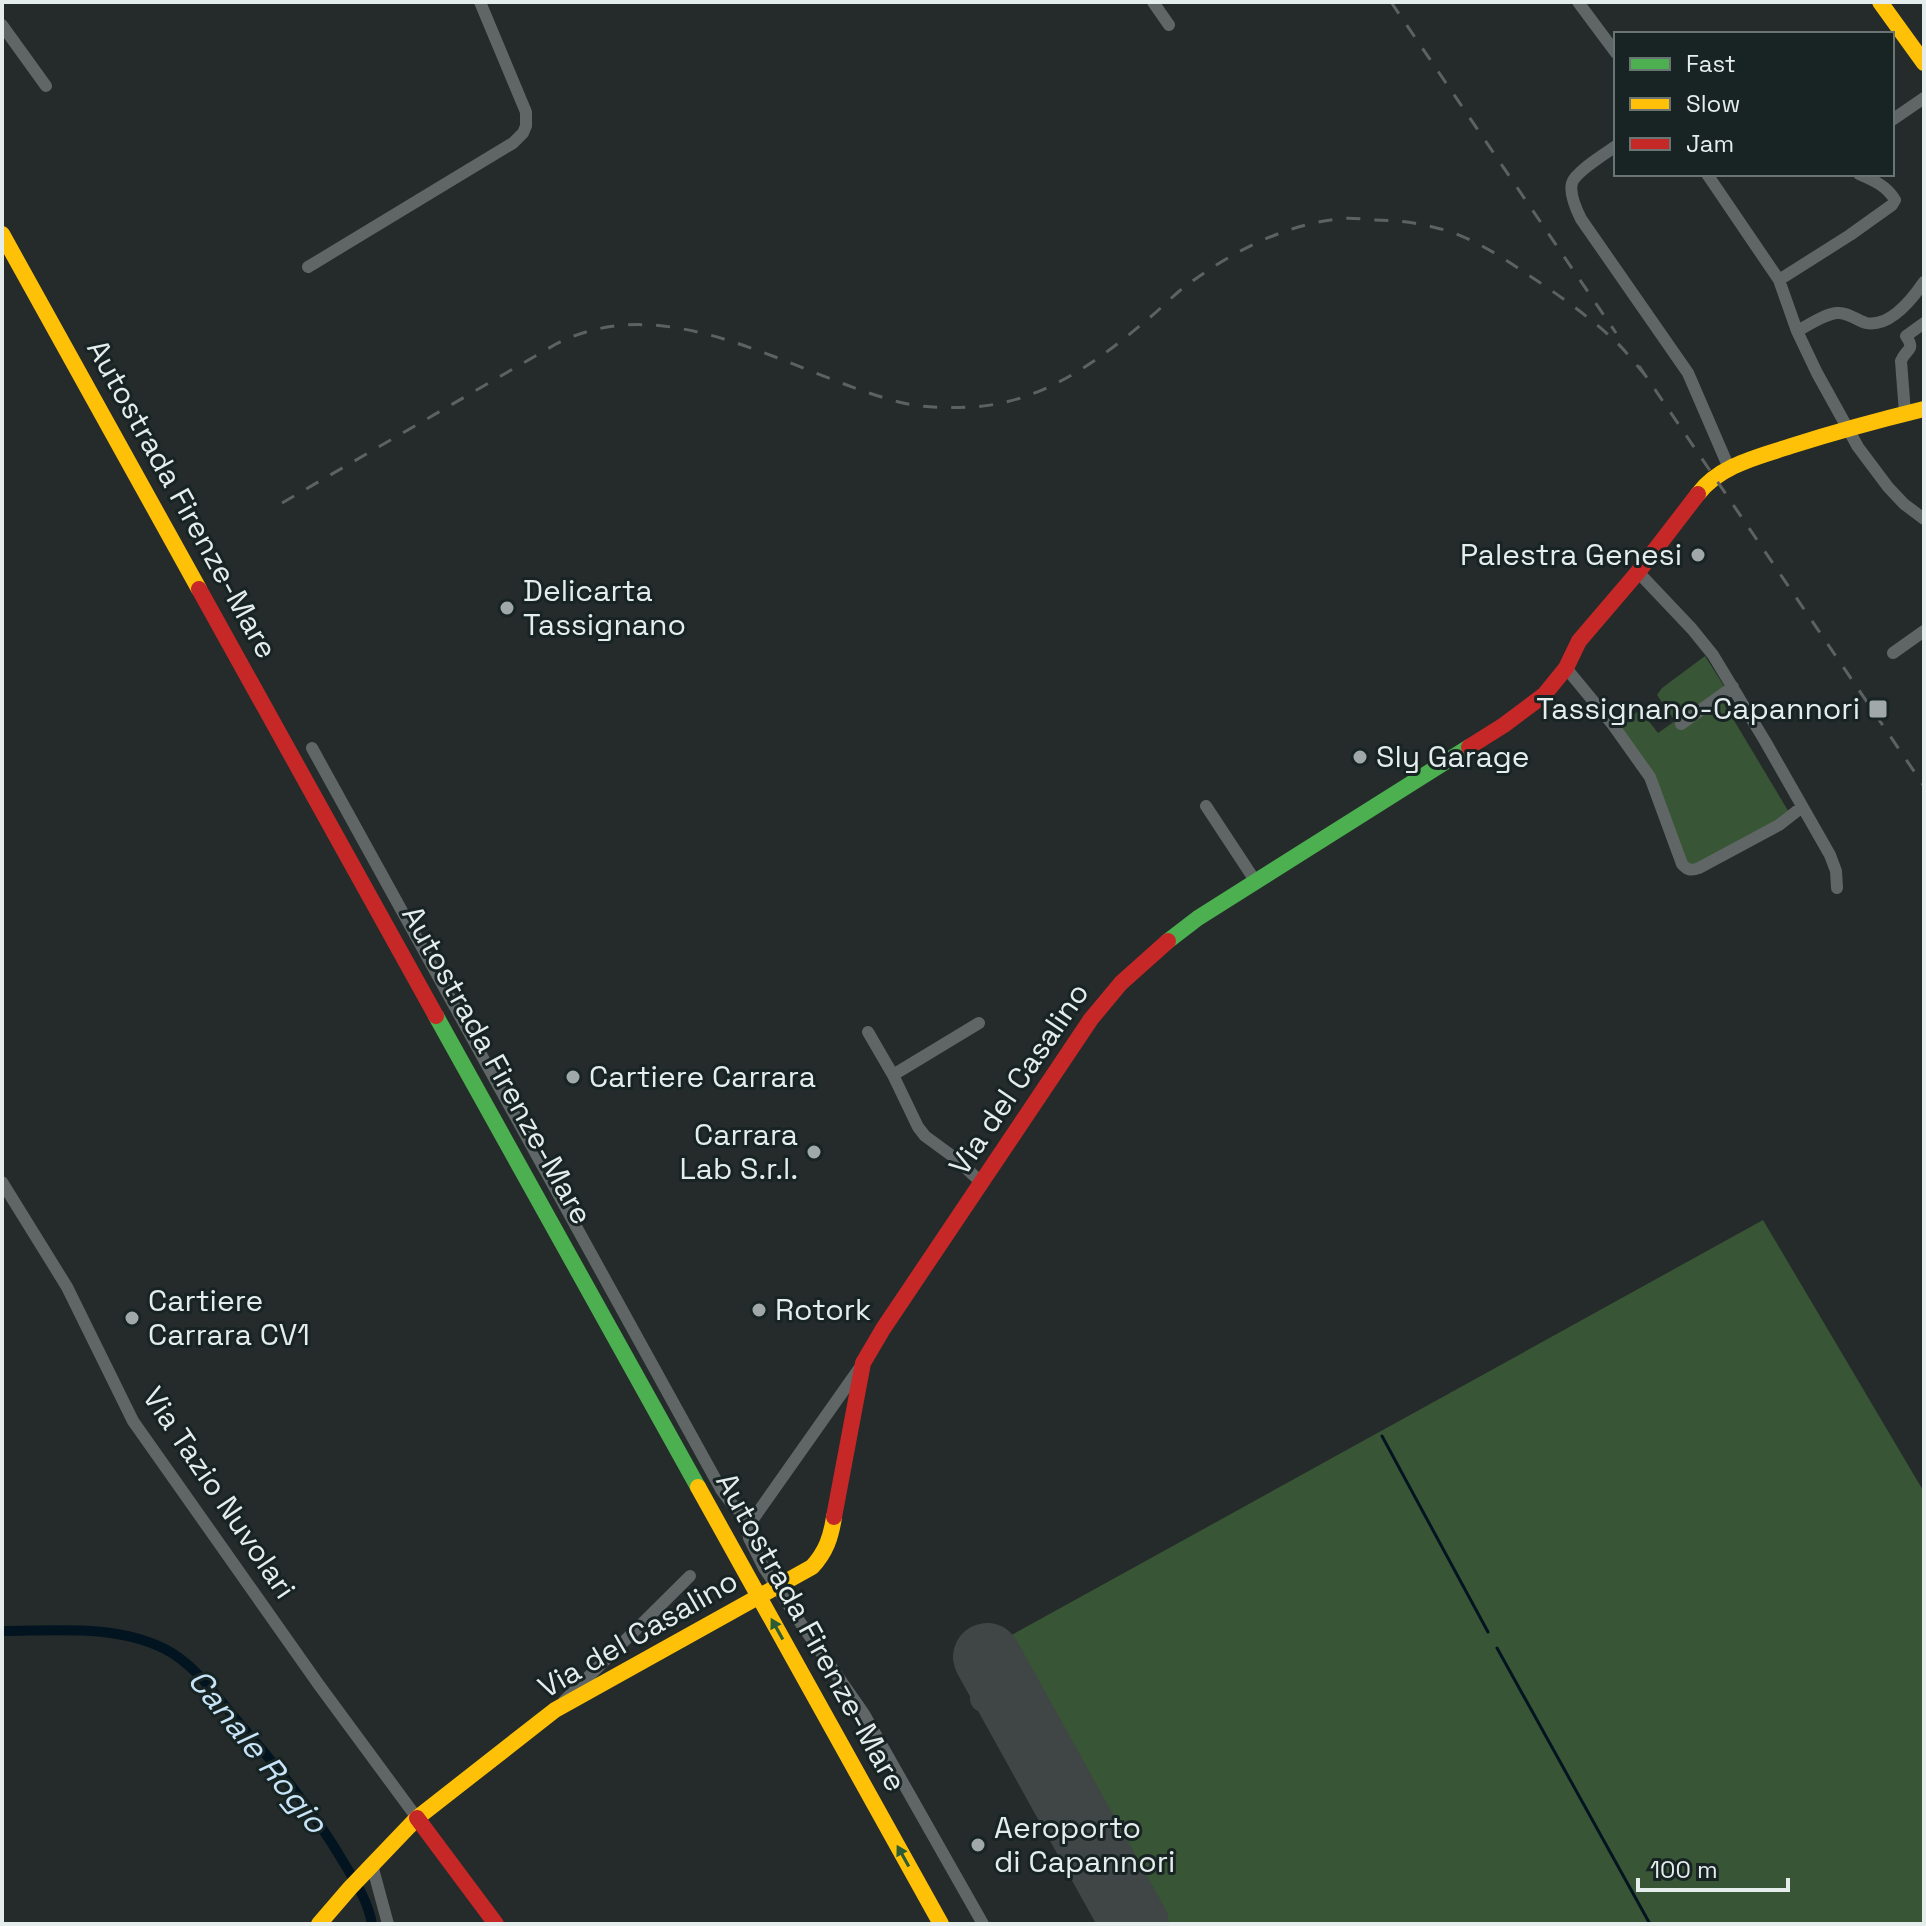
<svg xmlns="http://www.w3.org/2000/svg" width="1926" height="1926" font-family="'Space Grotesk',sans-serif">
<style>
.green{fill:#385535}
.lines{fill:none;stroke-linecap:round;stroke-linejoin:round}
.stream{stroke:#031421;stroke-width:3}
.canal{stroke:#031421;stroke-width:10}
.taxiway{stroke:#404646;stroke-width:26}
.runway{stroke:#404646;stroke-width:68}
.street{stroke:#606666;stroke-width:12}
.fast{stroke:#4caf50;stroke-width:16}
.slow{stroke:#ffc107;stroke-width:16}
.jam{stroke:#c62828;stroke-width:16}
.rail{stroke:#5c6261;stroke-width:3;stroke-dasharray:14 14;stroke-linecap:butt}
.oneway{fill:#2c5c35}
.poi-dot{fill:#a1a9a8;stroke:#172423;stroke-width:3}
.labels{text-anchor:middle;stroke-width:6;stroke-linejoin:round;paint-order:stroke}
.street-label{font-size:30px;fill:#e5edec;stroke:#172423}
.poi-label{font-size:30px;fill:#e5edec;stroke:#172423;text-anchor:start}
.water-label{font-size:32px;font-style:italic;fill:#c8e4f8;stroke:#172423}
</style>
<rect width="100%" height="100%" fill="#242b2a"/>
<path class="green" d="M1705,656L1724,686L1720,697L1790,814L1697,866L1687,864L1653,774L1619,732L1623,722L1640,710L1658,733L1675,721L1657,695L1662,688Z
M1763,1220L1924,1492V1924H1156L999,1642Z"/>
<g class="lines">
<path class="stream" d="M1382,1436L1488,1632
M1497,1648L1650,1924"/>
<path class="canal" d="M2,1631C55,1631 116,1624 165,1649C194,1664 213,1692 234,1717C274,1763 313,1810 344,1863C356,1883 368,1901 372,1924"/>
<path class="taxiway" d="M983,1699L1005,1688"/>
<path class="runway" d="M987,1657L1135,1924"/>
<path class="street" d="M1153,2L1169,25
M1578,2L1616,53
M2,25L46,86
M1892,120L1924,98
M1616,146C1606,153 1575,172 1572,183C1569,194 1576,209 1581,219L1688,373L1729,468
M1707,174L1779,280L1797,331L1817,373L1858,447L1888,487L1904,504L1924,519
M308,267L513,143L523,133L526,126V112L480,2
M1779,280L1850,235L1892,205L1895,200C1887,186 1873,180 1859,174
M1797,331C1809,325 1824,314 1837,313C1848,312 1856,320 1866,323C1890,328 1913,298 1924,282
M1905,413L1901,361C1906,348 1916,351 1906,336L1924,323
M1638,572L1692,629L1713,655L1765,741L1830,855L1836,871L1837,888
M1893,653L1924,631
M1566,668L1613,725L1650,777L1682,864C1687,870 1691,871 1699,868L1779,825L1802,807
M1681,724L1733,687
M312,748L722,1491L731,1503L751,1522
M1206,806L1256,882
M868,1032L893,1075L918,1127L925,1136L955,1158L982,1183
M893,1075L979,1023
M2,1182L67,1287L133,1421L319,1685L417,1818
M861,1366L751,1522L748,1532L749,1538L764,1568L795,1615L864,1714L983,1924
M564,1701L690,1576
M372,1865L388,1924"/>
<path class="fast" d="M1168,941L1198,918L1469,747
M436,1016L698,1487"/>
<path class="slow" d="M1880,2L1924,63
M2,234L199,589
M1698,494C1720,465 1758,457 1791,446C1835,432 1879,420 1924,409
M698,1487L941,1924
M319,1924L350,1888L417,1818L555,1710L812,1567C826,1552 831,1537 834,1517"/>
<path class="jam" d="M199,589L436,1016
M1469,747L1504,725L1544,695L1566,668L1579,641L1638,572L1698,494
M834,1517L863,1363L883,1329L1091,1019L1121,983L1168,941
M417,1818L496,1924"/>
<path class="rail" d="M1391,2L1616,333
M1639,366L1924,786
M282,503L556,344C669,286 791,374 899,402C922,408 948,408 972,407C1041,403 1096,363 1148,319C1163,307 1177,291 1194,280C1236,250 1285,225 1338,219C1349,217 1362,219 1374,220C1401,220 1426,224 1451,232C1482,243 1509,262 1536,280C1563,298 1589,317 1613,339C1625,350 1635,363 1645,375"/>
</g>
<defs><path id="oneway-solid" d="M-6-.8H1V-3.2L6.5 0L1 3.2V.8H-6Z" transform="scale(2)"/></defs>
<g class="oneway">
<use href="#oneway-solid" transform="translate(777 1629) rotate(-119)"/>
<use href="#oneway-solid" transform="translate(903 1856) rotate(-119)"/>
</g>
<g class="poi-dot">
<circle cx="1698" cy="555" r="8"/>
<circle cx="507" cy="608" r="8"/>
<rect x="1868" y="699" width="20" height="20" rx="4"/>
<circle cx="1360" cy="757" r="8"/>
<circle cx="573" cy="1077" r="8"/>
<circle cx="814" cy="1152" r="8"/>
<circle cx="759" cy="1310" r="8"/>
<circle cx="132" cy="1318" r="8"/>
<circle cx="978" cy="1845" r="8"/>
</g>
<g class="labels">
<g class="street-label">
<text transform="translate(182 499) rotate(61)" y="10">Autostrada Firenze-Mare</text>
<text transform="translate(497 1065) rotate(61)" y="10">Autostrada Firenze-Mare</text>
<text transform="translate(1019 1079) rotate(-56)" y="10">Via del Casalino</text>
<text transform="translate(219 1493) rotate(56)" y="10">Via Tazio Nuvolari</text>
<text transform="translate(811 1632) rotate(61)" y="10">Autostrada Firenze-Mare</text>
<text transform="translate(638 1634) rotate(-30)" y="10">Via del Casalino</text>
</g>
<g class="poi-label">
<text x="1682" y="565" text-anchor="end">Palestra Genesi</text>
<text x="523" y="601">Delicarta<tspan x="523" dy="34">Tassignano</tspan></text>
<text x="1860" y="719" text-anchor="end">Tassignano-Capannori</text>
<text x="1376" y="767">Sly Garage</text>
<text x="589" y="1087">Cartiere Carrara</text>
<text x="798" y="1145" text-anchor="end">Carrara<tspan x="798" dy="34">Lab S.r.l.</tspan></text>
<text x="148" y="1311">Cartiere<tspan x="148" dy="34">Carrara CV1</tspan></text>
<text x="775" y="1320">Rotork</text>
<text x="994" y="1838">Aeroporto<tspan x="994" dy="34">di Capannori</tspan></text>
</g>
<g class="water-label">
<text transform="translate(258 1751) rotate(51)" y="11">Canale Rogio</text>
</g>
</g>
<rect width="1926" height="1926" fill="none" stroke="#e5edec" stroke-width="8"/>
<rect x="1614" y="32" width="280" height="144" fill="#172423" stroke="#697473" stroke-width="2"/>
<rect x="1630" y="58" width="40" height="12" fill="#4caf50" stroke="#697473" stroke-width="2"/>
<text x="1686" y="72" font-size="24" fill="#e5edec">Fast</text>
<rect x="1630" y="98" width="40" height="12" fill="#ffc107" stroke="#697473" stroke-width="2"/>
<text x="1686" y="112" font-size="24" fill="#e5edec">Slow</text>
<rect x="1630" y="138" width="40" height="12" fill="#c62828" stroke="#697473" stroke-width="2"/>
<text x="1686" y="152" font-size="24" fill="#e5edec">Jam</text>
<path d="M1638 1878v12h150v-12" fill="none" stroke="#e5edec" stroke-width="4"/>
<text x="1650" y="1878" font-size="24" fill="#e5edec" stroke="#172423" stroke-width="6" paint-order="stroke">100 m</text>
</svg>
